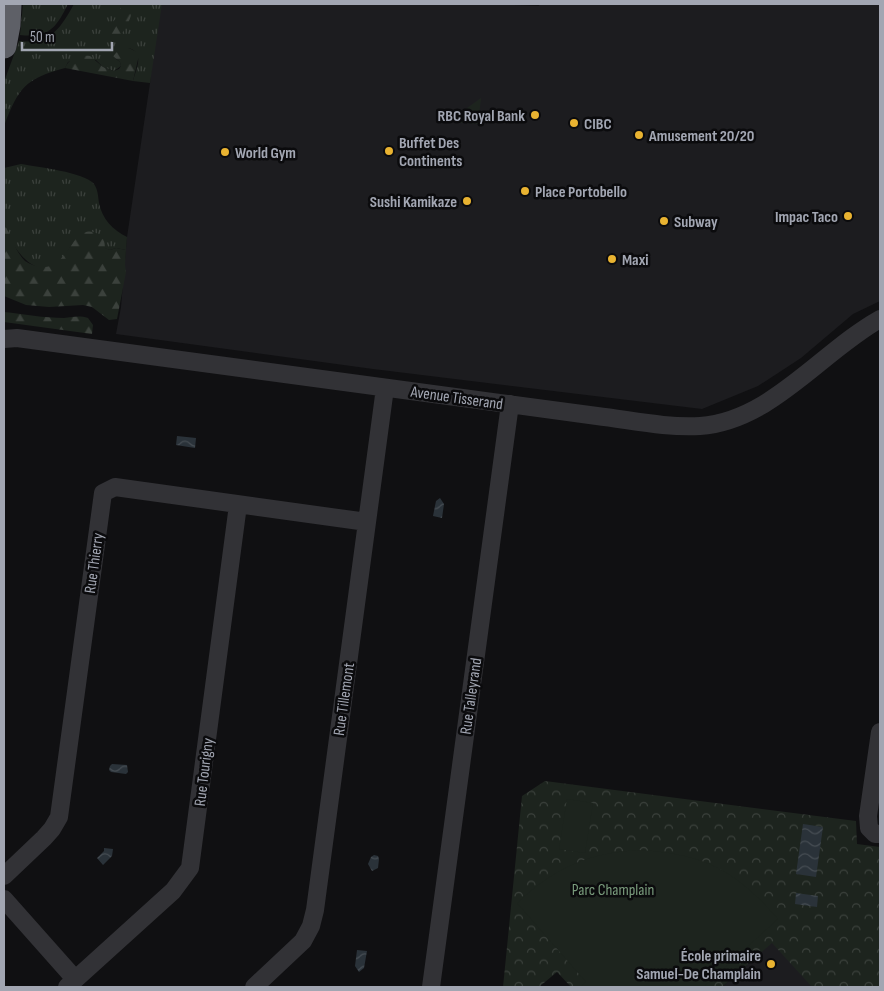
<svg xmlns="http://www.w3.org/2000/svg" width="884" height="991" font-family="'Sofia Sans Condensed',sans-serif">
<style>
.built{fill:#1c1c1f}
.grass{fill:url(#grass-tufts)}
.forest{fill:url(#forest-firs)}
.park{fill:url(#park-crowns)}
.pitch{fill:#1d241e}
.water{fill:url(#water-waves)}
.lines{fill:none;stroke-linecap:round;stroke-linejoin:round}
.minor{stroke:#323236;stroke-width:18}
.highway{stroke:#5e6067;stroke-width:25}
.poi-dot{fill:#e9b331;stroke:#0b0b0d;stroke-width:2}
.labels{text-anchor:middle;stroke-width:5;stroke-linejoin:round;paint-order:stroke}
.poi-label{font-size:16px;font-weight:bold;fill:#a2a6b2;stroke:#0b0b0d;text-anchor:start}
.street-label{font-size:16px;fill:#a2a6b2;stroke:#0b0b0d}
.park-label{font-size:16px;fill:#7a9c7d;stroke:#0b0b0d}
</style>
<defs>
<pattern id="grass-tufts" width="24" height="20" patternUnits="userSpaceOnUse" patternTransform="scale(1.25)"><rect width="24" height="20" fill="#1d241e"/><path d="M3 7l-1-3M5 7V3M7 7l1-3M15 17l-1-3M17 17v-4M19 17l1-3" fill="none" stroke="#3b413c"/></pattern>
<pattern id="forest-firs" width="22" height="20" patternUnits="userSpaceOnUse" patternTransform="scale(1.25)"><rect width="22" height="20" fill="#1d241e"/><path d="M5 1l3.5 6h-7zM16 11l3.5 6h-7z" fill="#3b413c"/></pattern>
<pattern id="park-crowns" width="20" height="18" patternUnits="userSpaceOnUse" patternTransform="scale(1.25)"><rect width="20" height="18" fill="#1d241e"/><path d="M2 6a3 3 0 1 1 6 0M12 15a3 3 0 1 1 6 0" fill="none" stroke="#3b413c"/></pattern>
<pattern id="water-waves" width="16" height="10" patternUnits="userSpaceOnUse" patternTransform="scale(1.25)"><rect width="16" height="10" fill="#2a3239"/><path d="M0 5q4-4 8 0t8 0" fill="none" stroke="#464d53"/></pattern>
</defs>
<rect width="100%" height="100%" fill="#101012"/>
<path class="built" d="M158,4H487L539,6L540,4H880V301L853,314L801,358L758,386L702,409L373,369L116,334L121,307L127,237L150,83Z
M773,941L817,987H722Z"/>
<path class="grass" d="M23,4H68C56,28 49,38 20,35Z
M74,4H162L150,83L133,81C136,69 145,53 129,48L116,59L120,62L121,66L114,71L103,67L96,60L76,59L68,62L65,68C25,79 19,87 4,126V82L19,41C51,44 60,29 74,4Z
M481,98L478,124L455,122L456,116Z
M21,164C37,167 84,172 94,184C98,190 98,196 99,203C102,219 113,230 127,237L126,250L116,248L110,250L104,248L93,232C68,234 70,261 50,267C28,274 8,240 4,223C3,218 4,212 4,207C4,194 4,181 4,168Z"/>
<path class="forest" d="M122,4H134C131,18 127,29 116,40L109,41L107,39L106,32L116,18Z
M129,48L137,52L139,55L133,81L65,68C69,58 80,55 90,56L103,67L114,71L119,69L121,66L120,62L113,56L117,52Z
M4,224C11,235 15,251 25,261C29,264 38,267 43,267C68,268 72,226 93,232C97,233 101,236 104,238L105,248L110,250L116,248L126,250L125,265L126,272L117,319L109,320L92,307L83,305L49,307L26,305L4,296Z
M4,312C23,314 44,318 64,318C73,317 79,315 88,318L93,325L92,334L4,322Z"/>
<path class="park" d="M545,781L856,821L857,844L880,847V987H812L772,943L722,987H571L557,972L539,987H503L522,796Z"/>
<path class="pitch" d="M567,799L593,803L585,853L559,849Z
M639,850C705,854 735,870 778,919L703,987H580L586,982L517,903C555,868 587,853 639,850Z"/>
<path class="water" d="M177,436L196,438L195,448L176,445Z
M440,498L444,504L442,518L433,516L436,501Z
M112,764L127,765L128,772L126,774L111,772L109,770L110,766Z
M803,824L823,827L816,877L796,874Z
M104,848L113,849L112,856L103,865L97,858L104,851Z
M374,855L378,856L379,859L378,868L372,871L368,864L371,857Z
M796,893L818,896L817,907L795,904Z
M357,950L367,951L364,968L359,972L355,966Z"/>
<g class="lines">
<path class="minor" d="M4,339L17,338L597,416C631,420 666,428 700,426C771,421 821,352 880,319
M880,732L868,816L869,828L875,834H880
M4,876L44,838L52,829L59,817L103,493L115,487L367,522
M4,899L75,979
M67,987L173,891L190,868L238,505
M254,987L303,941L311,926L315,910L385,388
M431,987L510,404"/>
<path class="highway" d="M4,46L8,25L9,4"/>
</g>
<g class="poi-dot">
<circle cx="535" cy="115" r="5"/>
<circle cx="574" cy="123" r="5"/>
<circle cx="639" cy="135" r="5"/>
<circle cx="389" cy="151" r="5"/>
<circle cx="225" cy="152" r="5"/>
<circle cx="525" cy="191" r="5"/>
<circle cx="467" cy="201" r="5"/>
<circle cx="848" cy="216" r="5"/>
<circle cx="664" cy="221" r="5"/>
<circle cx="612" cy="259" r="5"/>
<circle cx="771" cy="964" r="5"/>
</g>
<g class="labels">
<g class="poi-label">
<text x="525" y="121" text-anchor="end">RBC Royal Bank</text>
<text x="584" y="129">CIBC</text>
<text x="649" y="141">Amusement 20/20</text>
<text x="399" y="148">Buffet Des<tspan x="399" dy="18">Continents</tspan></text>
<text x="235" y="158">World Gym</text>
<text x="535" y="197">Place Portobello</text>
<text x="457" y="207" text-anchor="end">Sushi Kamikaze</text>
<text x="838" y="222" text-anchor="end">Impac Taco</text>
<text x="674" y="227">Subway</text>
<text x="622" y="265">Maxi</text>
<text x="761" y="961" text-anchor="end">École primaire<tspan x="761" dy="18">Samuel-De Champlain</tspan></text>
</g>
<g class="street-label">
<text transform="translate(457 397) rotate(8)" y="6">Avenue Tisserand</text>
<text transform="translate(93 563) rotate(-82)" y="6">Rue Thierry</text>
<text transform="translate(470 696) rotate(-82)" y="6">Rue Talleyrand</text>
<text transform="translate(343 699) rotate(-82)" y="6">Rue Tillemont</text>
<text transform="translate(203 772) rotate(-83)" y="6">Rue Tourigny</text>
</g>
<g class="park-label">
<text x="613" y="895">Parc Champlain</text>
</g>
</g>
<rect width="884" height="991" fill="none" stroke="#a2a6b2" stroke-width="10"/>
<path d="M22 42v8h90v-8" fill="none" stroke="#a2a6b2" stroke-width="2.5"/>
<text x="30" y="42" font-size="15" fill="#a2a6b2" stroke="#0b0b0d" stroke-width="4" paint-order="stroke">50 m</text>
</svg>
